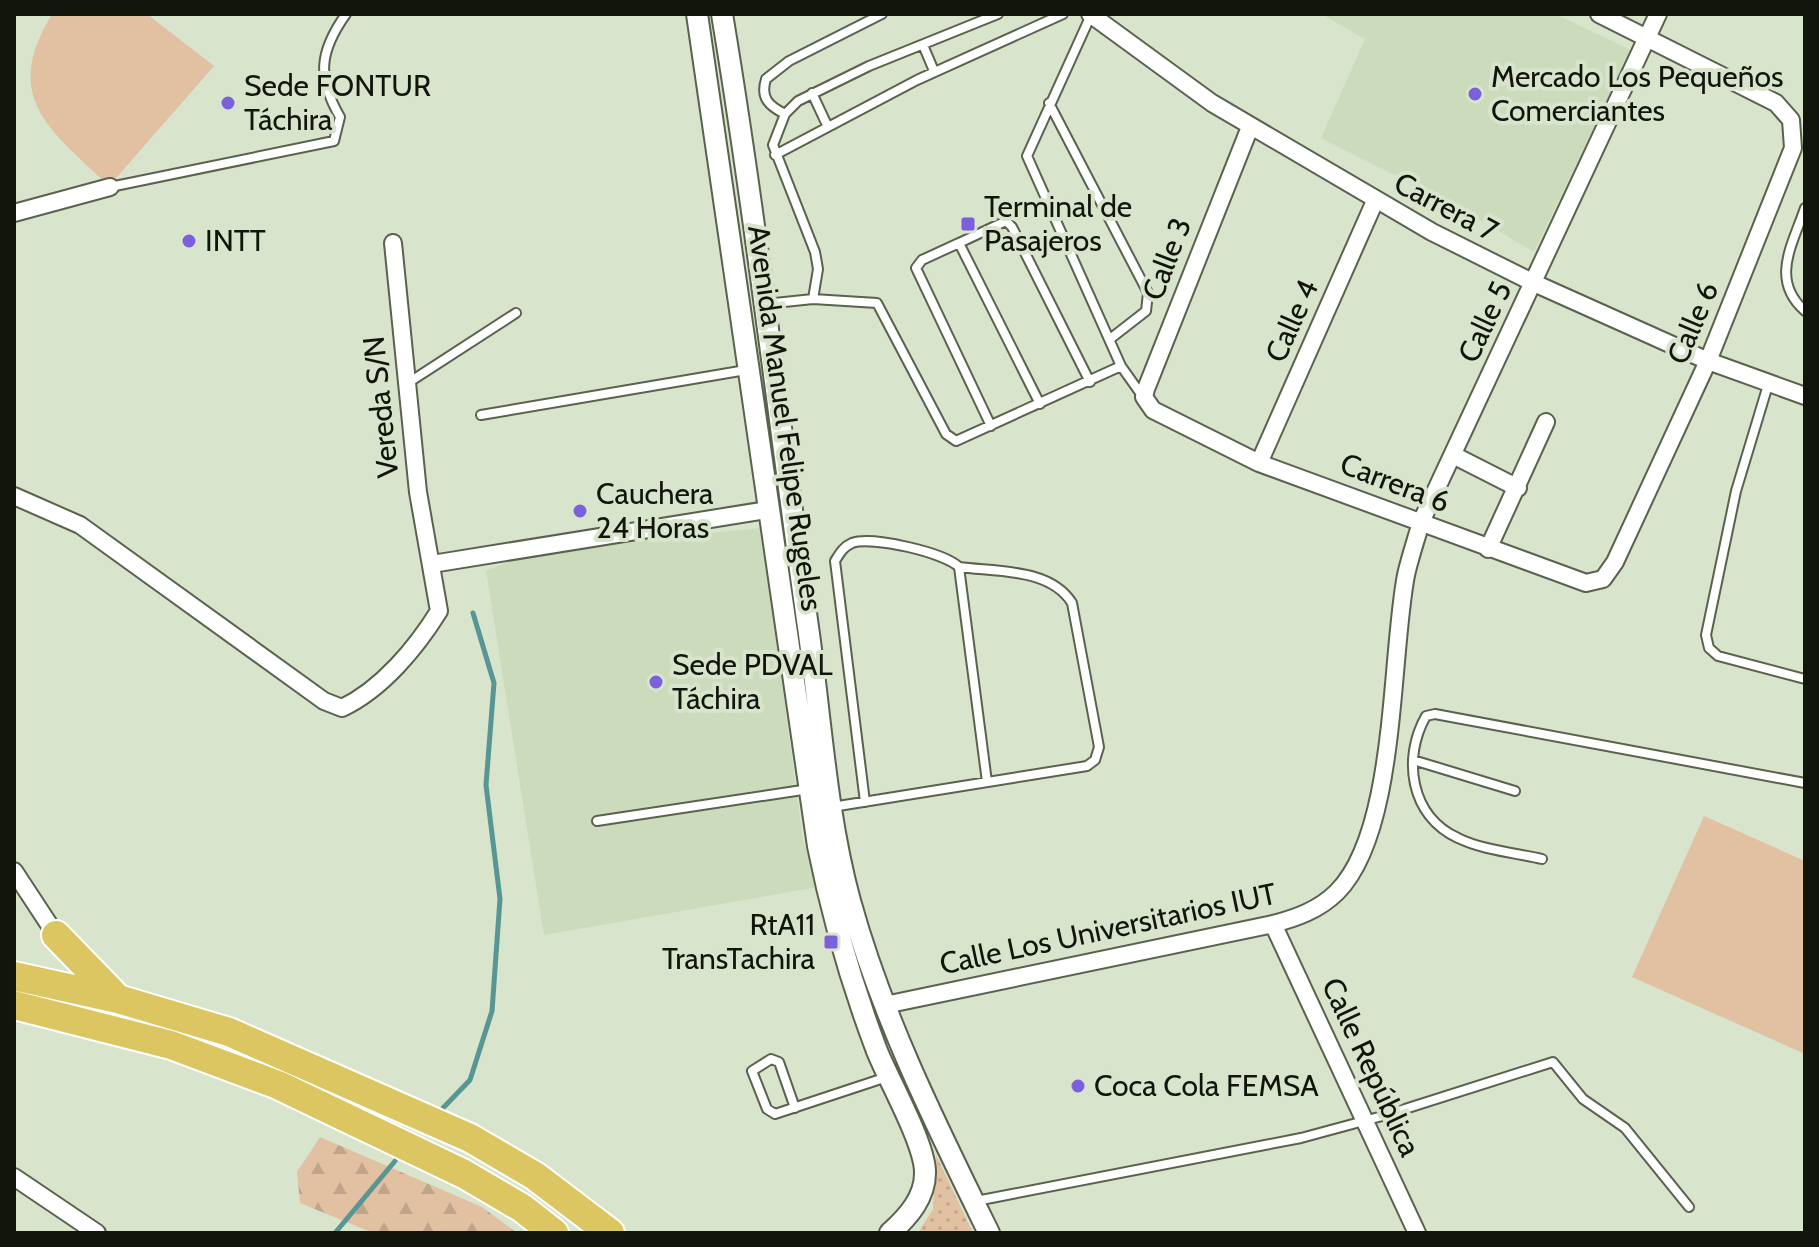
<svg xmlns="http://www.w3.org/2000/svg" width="1819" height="1247" font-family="Cabin,sans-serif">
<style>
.built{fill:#ccdbbc}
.grass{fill:url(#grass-dots)}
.forest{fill:url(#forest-firs)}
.pitch{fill:#e2c1a3}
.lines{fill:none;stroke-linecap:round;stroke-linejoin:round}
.stream{stroke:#579694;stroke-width:5}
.service-casing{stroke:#58624d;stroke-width:12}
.minor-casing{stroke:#58624d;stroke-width:20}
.tertiary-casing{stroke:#58624d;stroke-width:24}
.trunk-casing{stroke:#fff;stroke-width:32}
.service{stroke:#fff;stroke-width:8}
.minor{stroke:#fff;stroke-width:16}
.tertiary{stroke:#fff;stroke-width:20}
.trunk{stroke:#dcc662;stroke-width:28}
.poi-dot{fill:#7a60db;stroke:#d8e4cc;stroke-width:3}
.labels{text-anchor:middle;stroke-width:8;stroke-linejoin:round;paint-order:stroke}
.poi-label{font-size:30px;fill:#11150c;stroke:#d8e4cc;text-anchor:start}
.street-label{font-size:30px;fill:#11150c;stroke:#d8e4cc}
</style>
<defs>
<pattern id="grass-dots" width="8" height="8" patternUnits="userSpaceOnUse" patternTransform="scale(2)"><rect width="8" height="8" fill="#e2c1a3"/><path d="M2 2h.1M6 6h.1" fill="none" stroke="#c1a58b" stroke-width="1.8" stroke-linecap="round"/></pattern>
<pattern id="forest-firs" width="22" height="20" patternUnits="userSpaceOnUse" patternTransform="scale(2)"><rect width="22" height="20" fill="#e2c1a3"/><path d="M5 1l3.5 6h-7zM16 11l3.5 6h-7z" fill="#c1a58b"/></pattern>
</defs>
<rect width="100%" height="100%" fill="#d8e4cc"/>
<path class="built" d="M1321,14H1555L1631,50L1534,252L1456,206L1321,138L1365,39Z
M761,528L803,840L818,887L544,935L486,571L533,551Z"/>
<path class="grass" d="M936,1155L973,1233H918L933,1209Z"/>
<path class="forest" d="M320,1137L482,1207L517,1233H373L300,1203L297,1172Z"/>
<path class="pitch" d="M52,14H147L214,66L109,186C52,131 0,99 52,14Z
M1704,816L1805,861V1054L1632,977Z"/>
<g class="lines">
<path class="stream" d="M443,1108L470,1080L492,1011L500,899L486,785L494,683L473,613
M335,1233L395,1161"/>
<g class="service-casing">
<path id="service" d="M1091,15L1027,156L1121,366L1143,397
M923,45L934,71
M812,93L827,125
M1049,103L1148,293L1146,311L1110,339
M785,114C769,106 760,98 766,79L789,61L882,14
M775,155L917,80L1063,14
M110,187L334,141L340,117C317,77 319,52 346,14
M1805,208C1792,246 1770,280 1805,311
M959,243L922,260L916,268L991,426
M813,299L818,269L815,252L773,145L785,114L798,101L869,66L998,14
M765,304L813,299L877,303L946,434L956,441L1121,366
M408,383L516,313
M1768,385L1736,491L1706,635L1709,648L1718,656L1805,679
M1040,404L959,243L1006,221L1012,227L1090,382
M481,415L746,370
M1413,760L1515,791
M865,802L835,561C840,553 843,547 852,543C872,536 943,552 959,567L987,782
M832,807L1087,766L1095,760L1099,747L1072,603C1050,568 997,572 959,567
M597,821L809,789
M1542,859C1516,853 1482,850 1458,838C1410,816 1402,758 1426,716L1435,714L1805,783
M795,1108L779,1062L771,1059L752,1071L767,1109L775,1114L887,1077
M976,1201L1301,1138L1386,1115L1553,1062L1583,1099L1625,1128L1689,1207"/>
</g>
<g class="minor-casing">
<path id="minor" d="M1090,14L1212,103L1432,232L1534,283L1708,361L1805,396
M1250,127L1146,389L1144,397L1153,410L1259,463L1586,583L1603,579L1615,562L1708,361L1793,148L1791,120L1776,103L1599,14
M14,213L110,187
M1453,455L1518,488
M1259,463L1375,201
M14,496L80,525L324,701L342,708C382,689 416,648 439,611L418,492L393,243
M1488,549L1546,422
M432,564L767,510
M14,871L56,935
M1273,924L1417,1233
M885,1005L1273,924C1296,918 1319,910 1337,892C1397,832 1390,658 1406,575C1410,557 1416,540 1421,522L1658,14
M14,1177L97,1233"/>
</g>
<g class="tertiary-casing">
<path id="tertiary" d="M697,14L818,846C832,916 852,985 877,1051C889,1081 924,1142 925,1171C926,1197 908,1217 890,1233
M722,14C756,218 779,423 808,627C821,718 826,813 850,901C882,1017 936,1125 989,1233"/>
</g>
<g class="trunk-casing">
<path id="trunk" d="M56,935L118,999
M14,976L118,999L229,1032L470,1138L535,1176L610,1233
M14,1005L171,1045L278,1085L464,1174L522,1208L554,1233"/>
</g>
<use href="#service" class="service"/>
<use href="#minor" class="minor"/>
<use href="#tertiary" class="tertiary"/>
<use href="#trunk" class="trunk"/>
</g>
<g class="poi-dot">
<circle cx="1475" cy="94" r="8"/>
<circle cx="228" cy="103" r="8"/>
<rect x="960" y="216" width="16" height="16" rx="4"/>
<circle cx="189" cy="241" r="8"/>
<circle cx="580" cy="511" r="8"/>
<circle cx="656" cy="682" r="8"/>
<rect x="823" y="934" width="16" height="16" rx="4"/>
<circle cx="1078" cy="1086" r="8"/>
</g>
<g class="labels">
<g class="poi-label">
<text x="1491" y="87">Mercado Los Pequeños<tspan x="1491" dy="34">Comerciantes</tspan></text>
<text x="244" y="96">Sede FONTUR<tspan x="244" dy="34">Táchira</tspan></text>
<text x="984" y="217">Terminal de<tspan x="984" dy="34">Pasajeros</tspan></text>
<text x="205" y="251">INTT</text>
<text x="596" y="504">Cauchera<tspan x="596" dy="34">24 Horas</tspan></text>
<text x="672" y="675">Sede PDVAL<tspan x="672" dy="34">Táchira</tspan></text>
<text x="815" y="935" text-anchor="end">RtA11<tspan x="815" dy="34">TransTachira</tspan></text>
<text x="1094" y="1096">Coca Cola FEMSA</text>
</g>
<g class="street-label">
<text transform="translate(1446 207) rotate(28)" y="10">Carrera 7</text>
<text transform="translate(1167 259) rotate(-69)" y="10">Calle 3</text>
<text transform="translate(1292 321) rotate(-66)" y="10">Calle 4</text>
<text transform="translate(1485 322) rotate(-65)" y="10">Calle 5</text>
<text transform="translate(1693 323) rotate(-67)" y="10">Calle 6</text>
<text transform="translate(381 407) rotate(-96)" y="10">Vereda S/N</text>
<text transform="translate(785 418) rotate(82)" y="10">Avenida Manuel Felipe Rugeles</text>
<text transform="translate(1395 483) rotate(21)" y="10">Carrera 6</text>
<text transform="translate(1108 929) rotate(-12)" y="10">Calle Los Universitarios IUT</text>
<text transform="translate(1371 1067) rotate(65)" y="10">Calle República</text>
</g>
</g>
<rect width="1819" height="1247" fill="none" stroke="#11150c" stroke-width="32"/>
</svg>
